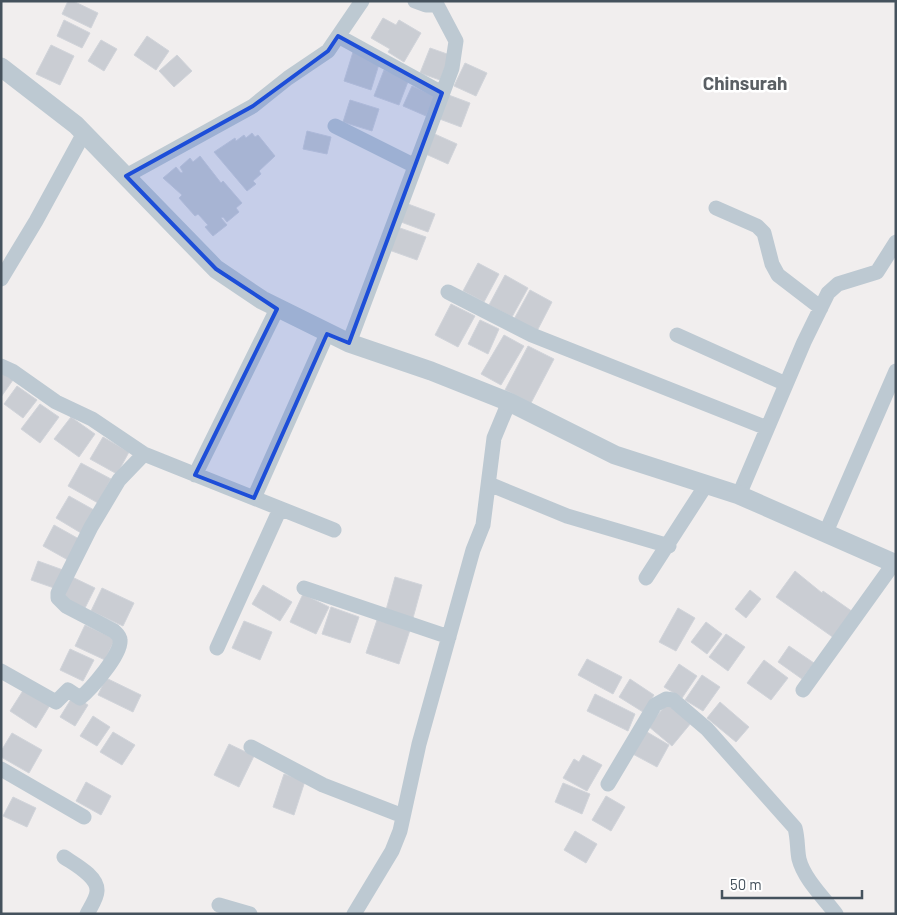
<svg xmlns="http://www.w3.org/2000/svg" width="897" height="915" font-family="Barlow,sans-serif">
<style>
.building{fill:#cacdd3;stroke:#d1d4da}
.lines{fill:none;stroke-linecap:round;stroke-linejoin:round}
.minor{stroke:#bdc9d2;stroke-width:15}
.tertiary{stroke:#bdc9d2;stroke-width:19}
.marked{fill:#1d4ed8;fill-opacity:0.2;stroke:#1d4ed8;stroke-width:4;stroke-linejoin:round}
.labels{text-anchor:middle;stroke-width:5;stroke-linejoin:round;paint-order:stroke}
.district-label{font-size:19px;font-weight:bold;fill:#5a5f64;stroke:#fff}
</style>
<rect width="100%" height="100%" fill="#f1eeee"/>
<path class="building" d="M68,1H73L98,13L91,28L62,14Z
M383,18L396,25L399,20L421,33L404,62L388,52L390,49L371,38Z
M64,20L90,33L82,48L57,36Z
M147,36L169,51L156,70L134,55Z
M101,40L117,49L104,71L88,61Z
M51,45L74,56L60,85L36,74Z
M430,48L450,55L440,80L420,73Z
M353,52L380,61L371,90L344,81Z
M177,55L192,71L174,87L159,71Z
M465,63L487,73L476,96L454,86Z
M384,70L409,79L399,105L374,96Z
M412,86L435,96L426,116L403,106Z
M446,94L470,103L461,127L437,118Z
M350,100L379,109L372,131L343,122Z
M307,131L331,137L327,154L303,149Z
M428,131L457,144L448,164L419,151Z
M252,133L255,137L258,135L275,156L259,171L261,174L253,181L256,184L247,191L214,152L235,138L236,141L244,135L246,138Z
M200,156L221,183L223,181L242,203L236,208L239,212L227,222L223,217L221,218L227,225L213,236L205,227L208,225L198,214L195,216L179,198L182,195L163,178L176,167L181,173L183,172L180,167L190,158L193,162Z
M408,204L435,214L428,232L401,222Z
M397,227L426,237L417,260L389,250Z
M478,263L499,274L484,302L463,291Z
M505,275L528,288L512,317L489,305Z
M530,290L552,302L536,333L513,321Z
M451,304L475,316L458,347L435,335Z
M480,320L499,329L488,354L468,344Z
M504,335L524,346L501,385L481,374Z
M528,346L554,359L531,403L505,390Z
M1,372L13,380L1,397Z
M17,386L37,400L23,418L4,404Z
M40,404L59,417L40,443L21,429Z
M71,417L95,434L79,457L54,439Z
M103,437L129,452L117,474L90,459Z
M81,463L111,479L98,503L68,486Z
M69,496L94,510L81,533L56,518Z
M54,525L79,539L68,560L43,546Z
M38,561L63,570L57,589L31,580Z
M795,571L822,593L823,591L853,612L834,638L776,597Z
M70,576L95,588L85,608L60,596Z
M395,577L422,585L413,618L386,610Z
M263,585L292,602L280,621L252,604Z
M102,588L134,603L123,626L91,611Z
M750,590L761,599L746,618L735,609Z
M303,594L329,607L316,634L290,622Z
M331,607L359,617L350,643L322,634Z
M678,608L695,618L676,651L659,642Z
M377,620L410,630L399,664L366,653Z
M244,621L272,632L260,660L232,648Z
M706,622L722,634L707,654L691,642Z
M85,625L115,639L105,660L75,646Z
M726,634L745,647L728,671L709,657Z
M789,646L814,663L802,679L778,662Z
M70,649L94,660L83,681L60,670Z
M587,659L622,677L613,694L578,675Z
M764,660L788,678L771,700L747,683Z
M679,664L697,676L682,698L664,687Z
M702,675L720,687L703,711L685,700Z
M106,678L141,695L133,712L98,695Z
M630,679L654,695L643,712L619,697Z
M24,689L50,705L36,728L10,711Z
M595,694L635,714L628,731L587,711Z
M73,696L88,705L75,726L60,717Z
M720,702L749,727L736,742L707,718Z
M667,704L691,723L672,746L648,726Z
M93,716L110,727L97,746L80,736Z
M642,729L669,745L657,767L629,752Z
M113,732L135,745L122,765L100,752Z
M12,733L42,750L29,773L1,757V751Z
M229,744L254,756L239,787L214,775Z
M583,755L602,765L587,791L563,778L574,759L579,762Z
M284,774L305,781L294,815L273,807Z
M86,782L111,796L101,815L76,801Z
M563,783L590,794L582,814L555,802Z
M606,796L625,807L611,831L592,820Z
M13,797L36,808L27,827L3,816Z
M575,831L597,844L586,863L564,850Z"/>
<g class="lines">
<path class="minor" d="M338,36L442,93
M335,126L415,166
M126,176L253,106L288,78L328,51L362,1
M716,208L757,226L764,233L772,264L778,275L821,308
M1,279L36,221L84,133
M448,292L532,335L767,428
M677,335L786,384
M349,343L452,68L456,41L437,5H426L415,1
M1,366L12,371L56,402L92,419L144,454L119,480L91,527L58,593V598L66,606L114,631C117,634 120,636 120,640C122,654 90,690 80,698L68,690L56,702L1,671
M144,454L334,530
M195,475L277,309
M489,484L567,516L669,546
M739,495L804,342L828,293L838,284L877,272L896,242
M254,498L327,334
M826,532L896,371
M646,578L706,485
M304,588L449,637
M217,648L280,509
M803,690L894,563
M251,747L323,785L403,816
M1,769L84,817
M608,784L655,705L666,699L673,700L707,729L795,828C798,839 797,849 799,859C804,879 824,898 836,914
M64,857C74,864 98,876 97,891C97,898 90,908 87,914
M219,905L250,914
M354,914L392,851L400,831L419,744L473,550L483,525L494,438L509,402"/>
<path class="tertiary" d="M1,67L76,125L216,269L262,300L349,343L431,371L509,402L615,455L739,495L896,564"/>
</g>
<path class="marked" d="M338,36L442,93L349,343L327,334L254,498L195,475L277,309L216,269L126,176L253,106L328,51Z"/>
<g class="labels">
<g class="district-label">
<text x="745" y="90">Chinsurah</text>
</g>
</g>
<rect width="897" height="915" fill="none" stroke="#45525d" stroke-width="5"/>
<path d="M722 890v8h140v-8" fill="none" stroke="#45525d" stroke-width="2.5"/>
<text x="730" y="890" font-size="15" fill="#45525d" stroke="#ffffff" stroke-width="4" paint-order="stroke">50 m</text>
</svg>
